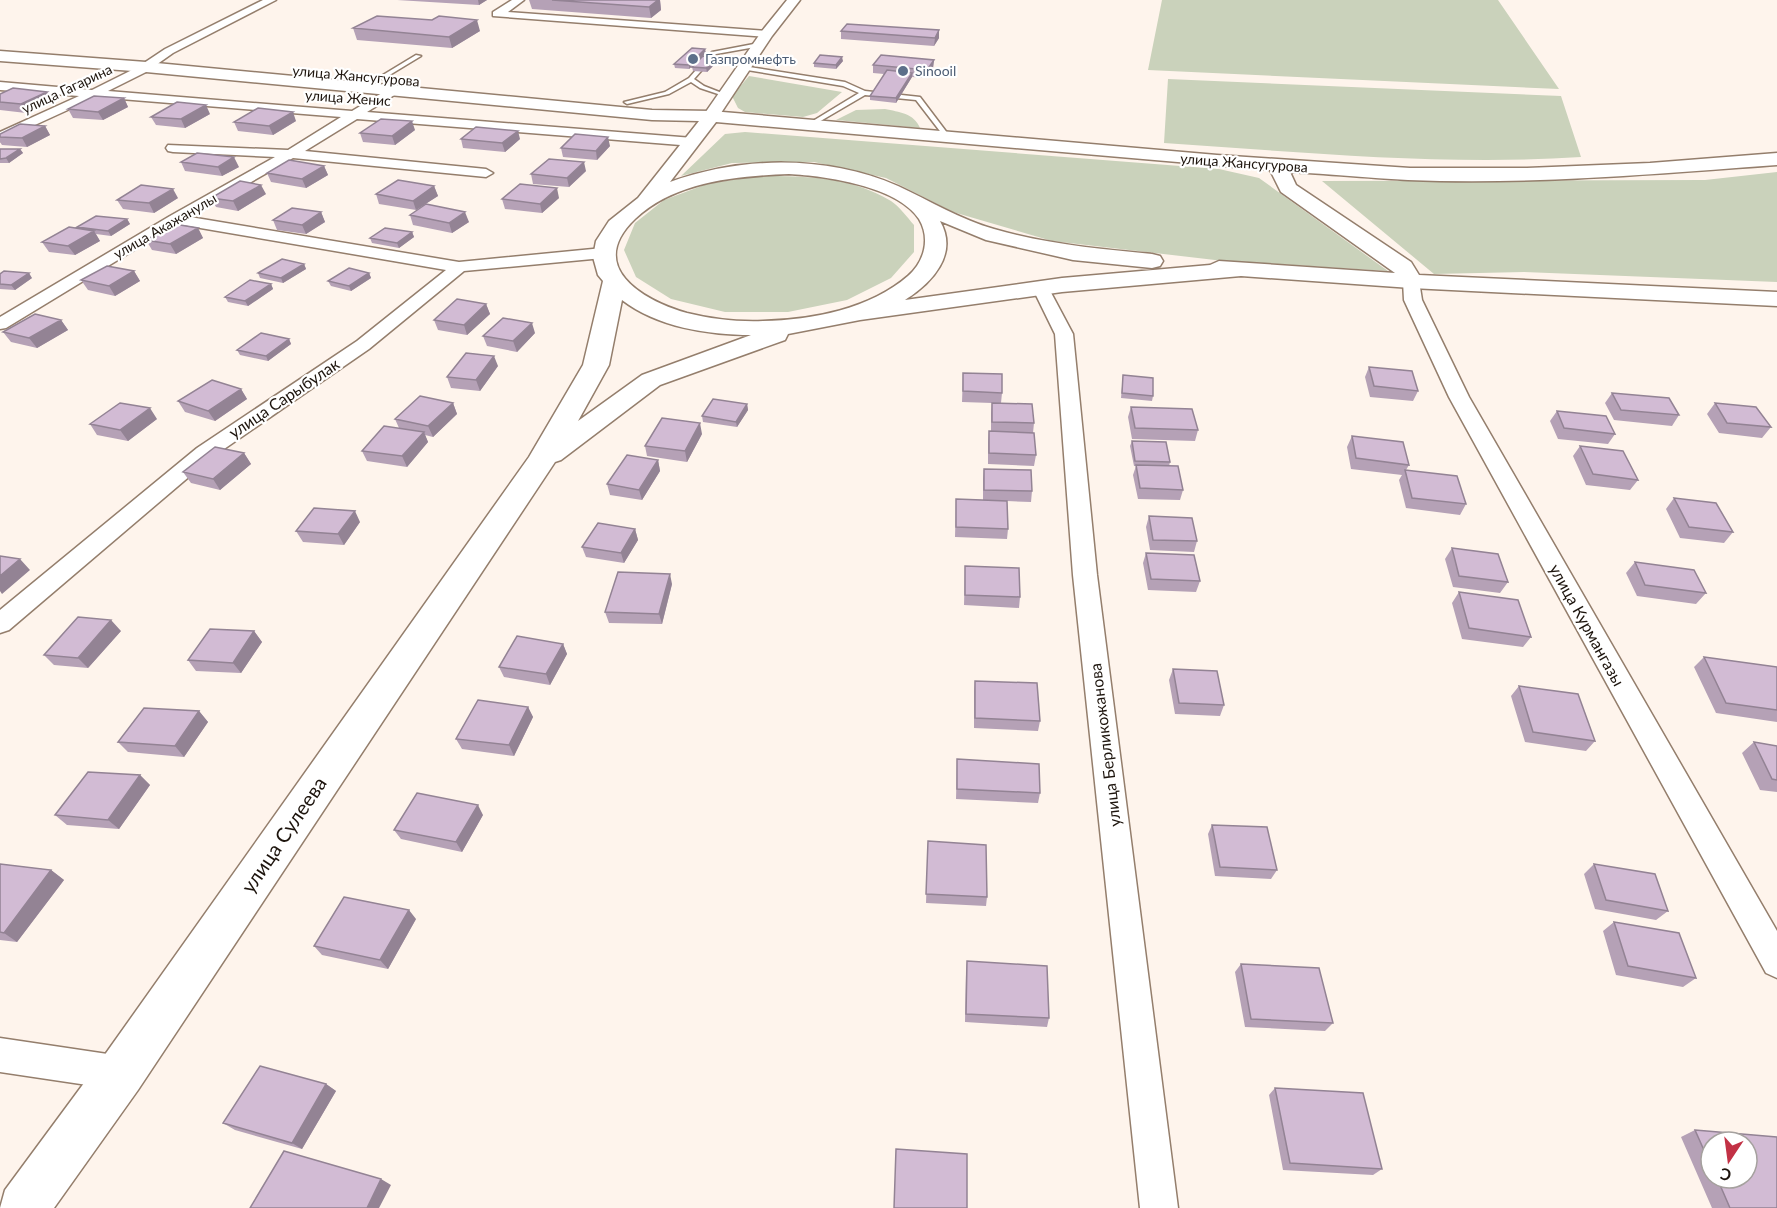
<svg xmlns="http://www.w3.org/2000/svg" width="1777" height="1208" font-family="Lato,sans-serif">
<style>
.green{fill:#cad2bb}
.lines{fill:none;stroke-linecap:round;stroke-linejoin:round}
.service-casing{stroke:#947e6c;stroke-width:3}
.minor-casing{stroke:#947e6c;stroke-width:3}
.tertiary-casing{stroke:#947e6c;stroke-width:3}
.secondary-casing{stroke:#947e6c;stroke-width:3}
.service{fill:#fff;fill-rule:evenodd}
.minor{fill:#fff;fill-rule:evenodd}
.tertiary{fill:#fff;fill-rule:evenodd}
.secondary{fill:#fff;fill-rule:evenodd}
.wall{fill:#b5a1b6;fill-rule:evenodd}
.shaded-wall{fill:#938394}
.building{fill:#d2bbd4;stroke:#938394;stroke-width:1.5}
.service-dot{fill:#5c6f8a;stroke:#fff;stroke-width:2}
.labels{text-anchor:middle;stroke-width:4.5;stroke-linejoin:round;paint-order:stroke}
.far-service-label{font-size:14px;fill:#4e5e75;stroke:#fff;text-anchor:start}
.far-street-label{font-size:14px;fill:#1d140d;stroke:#fff}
.street-label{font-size:16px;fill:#1d140d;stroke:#fff}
.near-street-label{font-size:20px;fill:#1d140d;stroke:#fff}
</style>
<rect width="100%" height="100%" fill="#fef4ec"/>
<path class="green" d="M1162,0H1498L1559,89L1148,70Z
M749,76L842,92L817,113L803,117L745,112L738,108L732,96Z
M1168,79L1561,96L1581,157C1442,166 1302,152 1164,143Z
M885,109C899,112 914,113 920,128L836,120L856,110Z
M745,132L1219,169L1259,178L1388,271L1215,260L1052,241L953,212L886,178L814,162L732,163L681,176L725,134Z
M1777,172V282L1524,272L1434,274L1322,181L1705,180Z
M758,176C803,176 850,176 891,201C899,206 907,217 914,225V252L891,278L847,300L788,312H725L671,299L636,277L624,250L635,223L664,200L707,184Z"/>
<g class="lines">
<g class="service-casing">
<path id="service" d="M759,43L761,46L716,54L694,79L704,86L727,95V97L700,88L691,82L669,94L627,104L624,102L665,92L689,78L712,52Z
M416,55L421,56L383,79L378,78Z
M743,66L845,82L865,91L920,97L951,138L946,139L916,100L865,95L812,126H808V124L859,93L843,86L741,69Z"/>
</g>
<g class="minor-casing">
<path id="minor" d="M263,0H276L173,53L146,72L108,91L352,111L392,87L398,91L396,94L367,112L693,138L700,142L693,146L357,119L305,151L486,169L493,173L486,177L293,158L190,217L459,262L603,248L611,253L603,258L464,271L369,349L211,458L9,630L0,633V610L197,448L357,341L446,270L177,224L6,328L0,329V317L170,216L275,157L173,152L168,151L166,148L168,145L288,150L341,117L96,97L0,141V132L79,96L0,90V82L92,90L138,67L165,49Z
M512,0H524L508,12L767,31L772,34L767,37L493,16V12Z
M1411,276L1419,281L1422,300L1469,397L1777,931V978L1766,973L1449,397L1404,300L1403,281Z
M1040,282L1048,287L1073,334L1097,575L1178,1208H1140L1073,575L1055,334L1032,287Z
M0,1038L121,1056L133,1061L138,1073L133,1085L121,1090L0,1072Z"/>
</g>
<g class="tertiary-casing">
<path id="tertiary" d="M787,0H800L772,36L717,119H705L703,116L762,31Z"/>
</g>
<g class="secondary-casing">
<path id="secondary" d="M0,51L146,62L652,110L711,111L1217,155L1410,168H1527L1650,163L1777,153V165C1655,174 1531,185 1408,180C1369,178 1330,174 1290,172L1296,185L1411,262L1419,275L1777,292V306L1411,288L1241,276L1062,292L860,320L788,334L785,340L660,385L561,460L555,462L138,1090L54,1208H0L5,1190L104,1056L529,457L583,365L603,281L598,275L593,257L596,241L609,221L638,198L699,121L652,120L146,72L0,61ZM716,122L1270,170L1281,192L1395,273L1219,261L1210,265L1062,278L905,300C932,283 959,254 940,221L986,240L1073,260L1152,268L1160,266L1163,261L1160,256L1152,254C1099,249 1045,244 994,229C962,220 928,200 898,186C827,155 742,156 670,182ZM789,174C826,176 897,186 919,219C931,239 924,262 908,276C870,309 812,320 763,321C738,322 711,319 687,313C641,300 586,266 635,219C675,181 738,176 789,174ZM622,300C657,327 708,335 751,335L642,375L578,421L609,365Z"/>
</g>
<use href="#service" class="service"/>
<use href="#minor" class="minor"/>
<use href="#tertiary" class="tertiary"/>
<use href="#secondary" class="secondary"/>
</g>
<path class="wall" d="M397,0H487L479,5Z
M529,0H660L661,10L651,18L532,9Z
M353,28L480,31L452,48L357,40Z
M841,31L939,38L934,46L841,39Z
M706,53L689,69L675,68L674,64Z
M717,57L718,61L707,72L693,71L692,67Z
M934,60L933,68L927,78L912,77L896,103L870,100V96L884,74L873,73V65Z
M843,61L836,69L814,67V63Z
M47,92L52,100L26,113L0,110V94Z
M124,98L128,107L103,120L73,118L68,109Z
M210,114L185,128L156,125L151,117Z
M296,121L273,135L238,131L234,122Z
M45,126L50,135L27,147L2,145L0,142V134Z
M415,130L395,145L363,142L360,133Z
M461,139H520L505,152L463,148Z
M610,146L597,160L563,157L561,148Z
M0,149H20L23,153L9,163H0Z
M181,162L239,167L222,176L185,171Z
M324,166L328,175L306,188L271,182L267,173Z
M586,171L569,187L533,184L531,174Z
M434,186L438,196L416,210L379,204L376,194Z
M266,194L238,211L216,207L211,198Z
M178,198L154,213L123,209L117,200Z
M559,198L542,213L505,209L502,199Z
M321,212L325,222L306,234L277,230L273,220Z
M410,215L469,222L452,233L413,225Z
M127,219L130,224L111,236L96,234L100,241L75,255L49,252L42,242L78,228L77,227Z
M198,228L203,238L176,254L152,250L146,240Z
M412,232L414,237L399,248L372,243L370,238Z
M304,264L306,269L283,283L260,278L258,273Z
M134,271L140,281L115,296L88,290L81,280Z
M369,273L371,278L351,291L331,286L328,281Z
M0,274L32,278L15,290L0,289Z
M271,284L273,289L248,306L228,302L225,297Z
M486,304L490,314L467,335L438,330L434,320Z
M61,320L68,330L37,348L11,342L3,332Z
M535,333L517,352L487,346L483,336Z
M289,339L291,344L268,361L240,355L237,350Z
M498,366L480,391L451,388L447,377Z
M1369,367L1418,391L1413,401L1370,397L1365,377Z
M963,373L1002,393L1001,403L1034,423L1033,433L1036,455L1034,466L988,464V442L989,431H991V413L992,403L962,402Z
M1123,375L1153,396L1152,401L1121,398Z
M241,389L247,399L215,421L185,412L178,401Z
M1612,393L1679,415L1672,426L1614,420L1605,403Z
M453,403L457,414L433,437L425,435L428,442L407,467L367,461L362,451L399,428L395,419Z
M1715,403L1771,427L1762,438L1719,433L1707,414Z
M747,404L748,410L737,427L703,422L702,416Z
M1131,407L1198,430L1195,441L1132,439L1128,417Z
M1557,411L1615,434L1608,444L1558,439L1550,421Z
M157,419L128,441L97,435L90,424Z
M702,434L687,462L647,456L645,446Z
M1352,436L1409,465L1406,470L1466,504L1460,515L1406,508L1399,480L1402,475L1351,469L1347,447Z
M1132,441L1170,462L1169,466L1183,490L1180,500L1138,499L1133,475L1136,466H1134L1130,446Z
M1580,446L1638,480L1630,490L1586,485L1573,456Z
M244,453L251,464L220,490L191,483L183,472Z
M658,460L660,471L642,500L610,495L607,484Z
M984,469L1032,491L1031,502L1007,501L1008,529L1007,539L955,537L956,499L983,500V479Z
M1674,498L1733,532L1724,543L1680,538L1666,509Z
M1149,516L1197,541L1194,552L1150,550L1146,527Z
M360,522L344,545L303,542L296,531Z
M635,529L638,540L624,563L586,557L582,547Z
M1452,548L1508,582L1500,593L1453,587L1445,559Z
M1146,553L1200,581L1196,592L1148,590L1143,563Z
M1635,562L1706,593L1696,604L1637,596L1626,573Z
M965,566L1020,597L1019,608L964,605Z
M672,584L662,624L609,623L605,612Z
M1459,592L1531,637L1523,647L1462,639L1452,603Z
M121,631L88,668L54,665L44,655Z
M254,631L262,642L241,673L196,671L188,660Z
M563,644L567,654L550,685L504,677L499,667Z
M1704,657L1777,667V722L1716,713L1694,667Z
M1173,669L1224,705L1220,716L1175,714L1169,680Z
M975,681L1040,721L1038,731L974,728V691Z
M1519,686L1595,741L1586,751L1525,742L1511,696Z
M528,707L533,717L514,756L462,749L456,739Z
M199,711L208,722L184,757L128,752L118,742Z
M1754,742L1777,746V792L1760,790L1742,753Z
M957,759L1040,793L1038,803L956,799Z
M140,775L150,785L119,829L67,825L55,815Z
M483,815L462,852L401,839L394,830Z
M1212,825L1277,870L1271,879L1215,876L1208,834Z
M928,841L987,897L986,906L926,903Z
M0,864L51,870L64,880L17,942L0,940Z
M1594,864L1668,911L1656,920L1595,909L1584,874Z
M416,919L388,969L322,955L314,946Z
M1614,922L1696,978L1683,987L1616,975L1603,931Z
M967,961L1049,1018L1047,1027L965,1022L966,970Z
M1241,964L1333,1023L1325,1031L1245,1027L1235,972Z
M326,1084L336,1091L302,1149L235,1130L223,1123Z
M1275,1088L1382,1169L1373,1175L1283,1170L1269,1095Z
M1695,1130L1777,1137V1208H1712L1681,1137ZM1711,1142H1747V1178H1711Z"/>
<path class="shaded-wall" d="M478,0H487L479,5Z
M658,0H660L661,10L651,18L649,7Z
M477,20L480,31L452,48L449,37Z
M939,30V38L934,46L935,38Z
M705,49L706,53L689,69V65Z
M717,57L718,61L707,72L706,68Z
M842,57L843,61L836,69V65Z
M934,60L933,68L927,78V70Z
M912,73V77L896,103V98Z
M47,92L52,100L26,113L21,104Z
M124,98L128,107L103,120L98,112Z
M206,105L210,114L185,128L181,119Z
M293,112L296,121L273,135L269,126Z
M412,121L415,130L395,145L392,136Z
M45,126L50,135L27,147L22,138Z
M518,131L520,139L505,152L502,143Z
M608,137L610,146L597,160L596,151Z
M20,149L23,153L9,163L6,158Z
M234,157L239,167L222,176L218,167Z
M584,162L586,171L569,187L567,178Z
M324,166L328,175L306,188L302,179Z
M261,185L266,194L238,211L233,201Z
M434,186L438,196L416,210L413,201Z
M557,188L559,198L542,213L540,204Z
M173,189L178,198L154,213L149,203Z
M321,212L325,222L306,234L302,225Z
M465,212L469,222L452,233L449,223Z
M127,219L130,224L111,236L108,231Z
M198,228L203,238L176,254L170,244Z
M94,231L100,241L75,255L68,246Z
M412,232L414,237L399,248L397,243Z
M304,264L306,269L283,283L281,278Z
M134,271L140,281L115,296L109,286Z
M29,273L32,278L15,290L11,285Z
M369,273L371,278L351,291L349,286Z
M271,284L273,289L248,306L245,301Z
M486,304L490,314L467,335L464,325Z
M61,320L68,330L37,348L29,338Z
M532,323L535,333L517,352L513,341Z
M289,339L291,344L268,361L266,356Z
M494,356L498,366L480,391L476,380Z
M241,389L247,399L215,421L208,411Z
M453,403L457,414L433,437L428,426Z
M747,404L748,410L737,427L736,422Z
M150,408L157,419L128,441L120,430Z
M700,423L702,434L687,462L685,451Z
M424,432L428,442L407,467L402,456Z
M244,453L251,464L220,490L213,479Z
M658,460L660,471L642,500L639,490Z
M355,511L360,522L344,545L338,534Z
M635,529L638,540L624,563L621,553Z
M20,559L30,570L2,594L0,591V576Z
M670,574L672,584L662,624L659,614Z
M111,620L121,631L88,668L78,658Z
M254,631L262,642L241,673L233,663Z
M563,644L567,654L550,685L546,674Z
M528,707L533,717L514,756L509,745Z
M199,711L208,722L184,757L175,746Z
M140,775L150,785L119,829L108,820Z
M478,805L483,815L462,852L456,842Z
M51,870L64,880L17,942L4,933Z
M409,910L416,919L388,969L380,960Z
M326,1084L336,1091L302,1149L292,1143Z
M381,1179L391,1185L379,1208H367Z"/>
<path class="building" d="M552,0H658L649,7Z
M377,16L432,20L439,16L477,20L449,37L353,28Z
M847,24L939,30L935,38L841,31Z
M692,48L705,49L689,65L674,64Z
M820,55L842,57L836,65L814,63Z
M881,55L934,60L927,70L873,65Z
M703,56L717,57L706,68L692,67Z
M887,70L912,73L896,98L870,96Z
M13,88L47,92L21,104L0,102V94Z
M94,96L124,98L98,112L68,109Z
M177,102L206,105L181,119L151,117Z
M258,108L293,112L269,126L234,122Z
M381,119L412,121L392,136L360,133Z
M20,124L45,126L22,138L0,137V134Z
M476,127L518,131L502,143L461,139Z
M575,134L608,137L596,151L561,148Z
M0,149H20L6,158L0,159Z
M197,153L234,157L218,167L181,162Z
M549,159L584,162L567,178L531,174Z
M289,160L324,166L302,179L267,173Z
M398,180L434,186L413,201L376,194Z
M240,181L261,185L233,201L211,198Z
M520,184L557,188L540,204L502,199Z
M141,185L173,189L149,203L117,200Z
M426,204L465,212L449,223L410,215Z
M292,208L321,212L302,225L273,220Z
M96,216L127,219L108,231L77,227Z
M174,224L198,228L170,244L146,240Z
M69,227L94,231L68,246L42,242Z
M385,228L412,232L397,243L370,238Z
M282,259L304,264L281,278L258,273Z
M107,266L134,271L109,286L81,280Z
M349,268L369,273L349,286L328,281Z
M4,271L29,273L11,285L0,284V274Z
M250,280L271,284L245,301L225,297Z
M457,299L486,304L464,325L434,320Z
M35,314L61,320L29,338L3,332Z
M503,318L532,323L513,341L483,336Z
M261,333L289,339L266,356L237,350Z
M466,353L494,356L476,380L447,377Z
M1369,367L1412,371L1418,391L1374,386Z
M963,373L1002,374V393L963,391Z
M1123,375L1153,378V396L1122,393Z
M212,380L241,389L208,411L178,401Z
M1612,393L1669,398L1679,415L1621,410Z
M420,396L453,403L428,426L395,419Z
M713,399L747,404L736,422L702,416Z
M120,403L150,408L120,430L90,424Z
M992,403L1032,404L1034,423L992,422Z
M1715,403L1756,407L1771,427L1727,423Z
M1131,407L1192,409L1198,430L1135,428Z
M1557,411L1606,416L1615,434L1564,428Z
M662,418L700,423L685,451L645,446Z
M384,426L424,432L402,456L362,451Z
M989,431L1034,433L1036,455L989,453Z
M1352,436L1403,442L1409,465L1356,458Z
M1132,441L1166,442L1170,462L1135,461Z
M1580,446L1623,451L1638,480L1593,474Z
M215,447L244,453L213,479L183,472Z
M627,455L658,460L639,490L607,484Z
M1136,465L1178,466L1183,490L1140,488Z
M984,469L1031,470L1032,491L984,490Z
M1405,470L1457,476L1466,504L1412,498Z
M1674,498L1716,503L1733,532L1689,527Z
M956,499L1007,501L1008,529L956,527Z
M314,508L355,511L338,534L296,531Z
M1149,516L1192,518L1197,541L1153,540Z
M598,523L635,529L621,553L582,547Z
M1452,548L1498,554L1508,582L1459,576Z
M1146,553L1194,555L1200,581L1151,579Z
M0,556L20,559L0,576Z
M1635,562L1694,570L1706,593L1645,585Z
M965,566L1019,568L1020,597L965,595Z
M618,572L670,574L659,614L605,612Z
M1459,592L1518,600L1531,637L1469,628Z
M78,617L111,620L78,658L44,655Z
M210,629L254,631L233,663L188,660Z
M517,636L563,644L546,674L499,667Z
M1704,657L1777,667V710L1726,703Z
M1173,669L1217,671L1224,705L1179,703Z
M975,681L1037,683L1040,721L975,718Z
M1519,686L1578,694L1595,741L1533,732Z
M478,700L528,707L509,745L456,739Z
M144,708L199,711L175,746L118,742Z
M1754,742L1777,746V780L1772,779Z
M957,759L1039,764L1040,793L957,789Z
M88,772L140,775L108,820L55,815Z
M417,793L478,805L456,842L394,830Z
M1212,825L1267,827L1277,870L1220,867Z
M928,841L986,845L987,897L926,894Z
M0,864L51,870L4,933L0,932Z
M1594,864L1655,874L1668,911L1606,900Z
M344,897L409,910L380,960L314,946Z
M1614,922L1679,933L1696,978L1628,966Z
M967,961L1047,966L1049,1018L966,1014Z
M1241,964L1319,968L1333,1023L1251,1019Z
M260,1066L326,1084L292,1143L223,1123Z
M1275,1088L1363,1093L1382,1169L1290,1163Z
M1695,1130L1777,1137V1208H1730L1717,1178H1747V1142H1711V1166Z
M896,1149L967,1154V1208H894Z
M284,1151L381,1179L367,1208H250Z"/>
<g class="service-dot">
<circle cx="693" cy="59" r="6"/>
<circle cx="903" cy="71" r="6"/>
</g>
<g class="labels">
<g class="far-service-label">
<text x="705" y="64">Газпромнефть</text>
<text x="915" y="76">Sinooil</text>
</g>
<g class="far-street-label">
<text transform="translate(356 76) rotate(5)" y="5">улица Жансугурова</text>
<text transform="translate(67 89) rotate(-25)" y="5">улица Гагарина</text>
<text transform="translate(348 98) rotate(4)" y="5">улица Женис</text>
<text transform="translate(1244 163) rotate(4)" y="5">улица Жансугурова</text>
<text transform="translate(165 226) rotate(-30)" y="5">улица Акажанулы</text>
</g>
<g class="street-label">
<text transform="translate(284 398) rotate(-34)" y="6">улица Сарыбулак</text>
<text transform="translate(1587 625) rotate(61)" y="6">улица Курмангазы</text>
<text transform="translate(1105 745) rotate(-97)" y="6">улица Берликожанова</text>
</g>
<g class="near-street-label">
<text transform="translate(284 835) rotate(-56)" y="7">улица Сулеева</text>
</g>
</g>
<g transform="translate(1729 1160) rotate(193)"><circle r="28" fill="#ffffff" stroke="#a5a19e" stroke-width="1.5"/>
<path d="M0-4.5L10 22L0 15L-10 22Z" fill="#c23145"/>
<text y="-9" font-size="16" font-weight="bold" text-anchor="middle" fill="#1d140d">С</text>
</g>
</svg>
